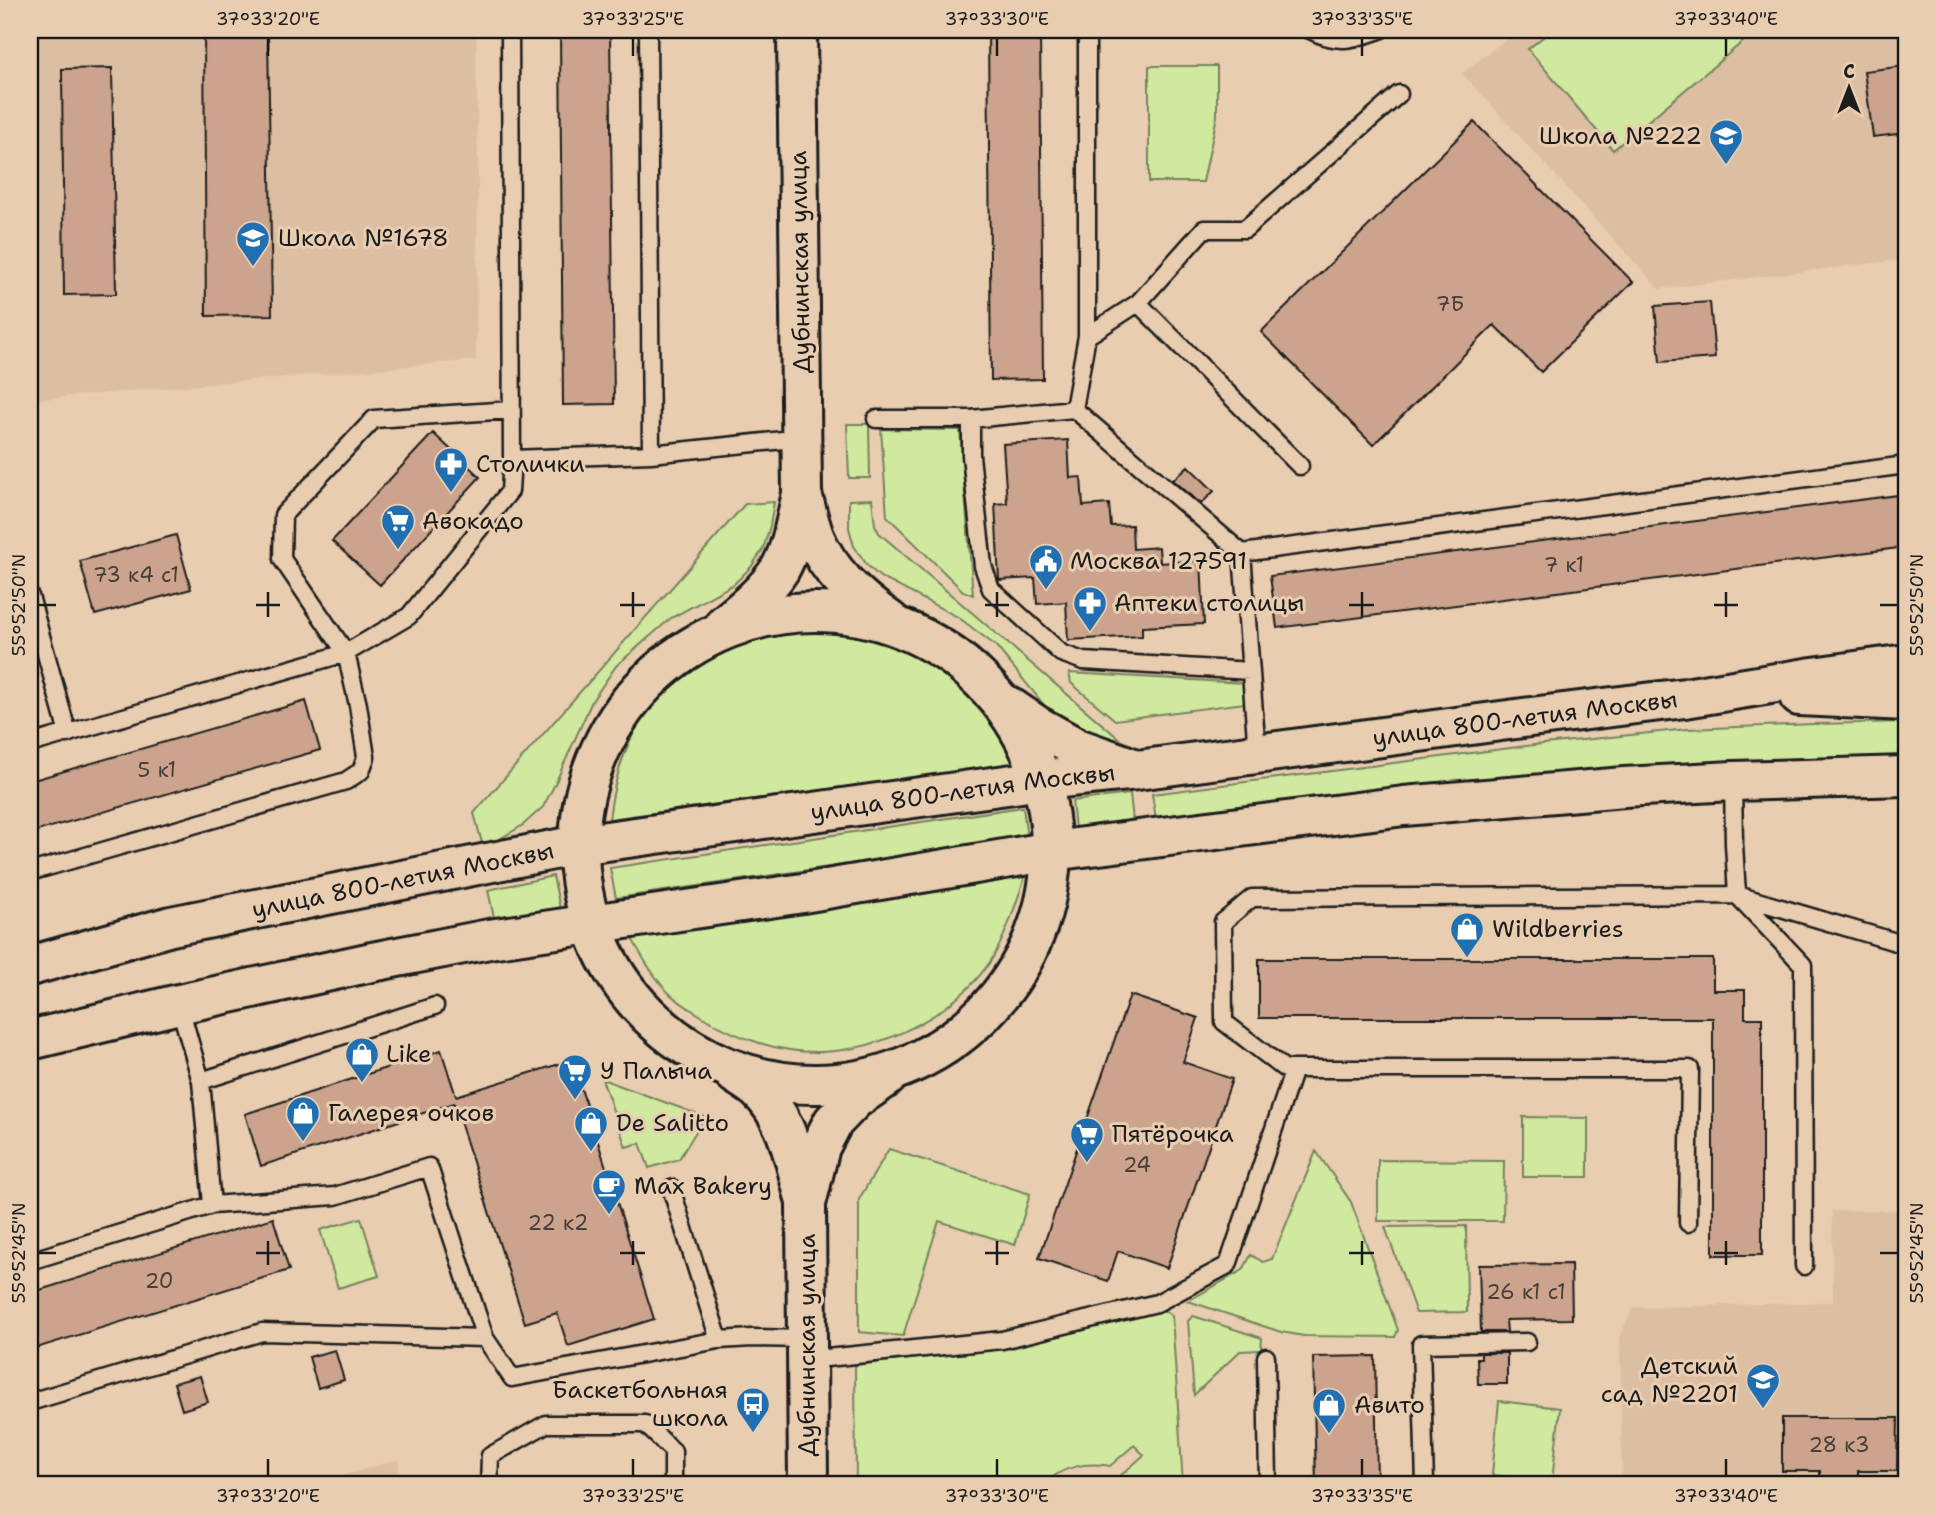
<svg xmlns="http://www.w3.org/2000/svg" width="1936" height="1515" font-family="'Shantell Sans',sans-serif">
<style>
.built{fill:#dcbea3}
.green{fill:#d0e99f;stroke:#76825e;stroke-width:2}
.building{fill:#cca48d;stroke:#1c1c1c;stroke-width:2}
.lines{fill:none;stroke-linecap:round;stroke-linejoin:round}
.lane-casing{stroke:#1c1c1c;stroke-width:21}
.secondary-casing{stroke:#1c1c1c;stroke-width:44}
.lane{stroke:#e9cdb0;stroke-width:16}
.secondary{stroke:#e9cdb0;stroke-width:38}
.ticks{fill:none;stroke:#1c1c1c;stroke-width:2.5}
.labels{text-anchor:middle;stroke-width:6;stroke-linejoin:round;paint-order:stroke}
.number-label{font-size:21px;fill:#483e38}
.poi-label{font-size:24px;fill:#1c1c1c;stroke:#e9cdb0;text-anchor:start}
.street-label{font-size:24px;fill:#1c1c1c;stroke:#e9cdb0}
.neatline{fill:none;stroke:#1c1c1c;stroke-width:2.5}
.ticks-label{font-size:18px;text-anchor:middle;fill:#1c1c1c}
</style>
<rect width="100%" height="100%" fill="#e9cdb0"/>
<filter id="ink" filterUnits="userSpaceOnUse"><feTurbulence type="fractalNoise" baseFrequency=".0143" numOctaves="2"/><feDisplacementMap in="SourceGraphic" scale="14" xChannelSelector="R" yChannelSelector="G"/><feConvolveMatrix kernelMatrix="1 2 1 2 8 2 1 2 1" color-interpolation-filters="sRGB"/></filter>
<g filter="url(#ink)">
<path class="built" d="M30,30H476L478,176L476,360L30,400Z
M1518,30H1906V259L1659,289L1462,73Z
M1906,1210V1485H1622L1620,1335L1633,1308L1833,1302L1832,1211Z
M399,1459L398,1485H312Z"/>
<path class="green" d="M1552,30H1757L1613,150L1528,49Z
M1149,66H1217V116L1203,182H1149Z
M847,424H869L870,478H849Z
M881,429L960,430L973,595L963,591L887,516Z
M872,499L875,525L879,533L1124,743L1098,742L1053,716L996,646L958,617L880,577L867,565L854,546L849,528V500Z
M774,502L770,526L763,549L751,567L734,584L671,618L616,666L592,701L555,784L543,807L523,825L498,840L482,843L474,813L745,504Z
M822,627C831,627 840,627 849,628C910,638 971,681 1000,735C1005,744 1009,755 1014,764L609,819C614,779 626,737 652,705C666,687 687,672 705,660C720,651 736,639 753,635C775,629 799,628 822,627Z
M1069,673L1244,683L1245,703L1115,720L1071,683Z
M1906,722V757L1156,819L1152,794L1534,745L1688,729L1814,724Z
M1130,794L1133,821L1075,828L1072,801Z
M1023,807L1027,838L616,898L610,868Z
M1026,873C1018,898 1005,940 990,962C953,1015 884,1050 820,1052C779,1053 737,1038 703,1017C692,1010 678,1002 669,993C652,976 641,954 630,935Z
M553,876L560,908L495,922L488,890Z
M602,1079L705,1117L679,1159L649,1168L640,1143L626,1147Z
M1523,1117L1588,1118V1177H1523Z
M889,1149L1030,1194L1015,1245L939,1221L903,1336L859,1332V1199Z
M1316,1151L1351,1202L1398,1330L1395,1337L1304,1336L1281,1332L1188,1301L1243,1270L1251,1255L1263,1262L1272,1259Z
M1378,1160L1504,1161L1503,1221H1378Z
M361,1218L379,1276L338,1288L320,1230Z
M1466,1226L1467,1312L1416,1313L1385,1227Z
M1163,1310L1172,1316L1183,1485H1110L1144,1455L1134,1445L1110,1466C1086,1462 1061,1466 1044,1485H856L855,1365L1012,1348Z
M1193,1316L1262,1338L1261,1350L1240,1351L1194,1395L1188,1321Z
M1499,1401L1560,1408L1552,1481L1492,1475Z"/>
<path class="building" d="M219,30H268L272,315L206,316L204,32H219Z
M560,30H610L614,404L563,405Z
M988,30H1040L1043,379L991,380Z
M1906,66V133L1873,137L1864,71Z
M112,68L116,294L64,295L62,69Z
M1474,122L1633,282L1541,372L1494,325L1373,445L1261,332Z
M1710,302L1715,358L1660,362L1655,306Z
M433,433L480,477L380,585L332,541Z
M1068,440L1070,478L1081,477L1083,506L1109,504L1111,526L1132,525L1133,549L1159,547L1160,563L1201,560L1204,624L1142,627V636L1068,640L1066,602L1037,604L1035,578L999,580L995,504L1007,503L1003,444Z
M1188,466L1214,491L1201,504L1173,480Z
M1906,494V547L1277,628L1270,576Z
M176,535L191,589L95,615L80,561Z
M306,701L320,750L30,833V781Z
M1259,959H1713V990H1745V1018H1762V1255H1713V1018H1259Z
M1130,995L1198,1018L1183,1062L1232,1079L1167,1268L1118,1251L1108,1281L1039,1258Z
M441,1050L456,1096L572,1060L654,1319L568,1346L557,1313L525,1323L454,1103L261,1166L245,1114Z
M273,1218L289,1270L30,1350V1293Z
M1571,1264L1572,1319L1506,1320L1507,1332H1481L1479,1265Z
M335,1350L344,1380L318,1388L309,1357Z
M1481,1353H1507V1384H1478L1477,1358H1481Z
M1375,1356L1377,1485H1316L1313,1357Z
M200,1376L208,1402L182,1410L174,1383Z
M1782,1418H1898L1897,1471H1858V1485H1820V1471H1782Z"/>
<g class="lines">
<g class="lane-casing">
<path id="lane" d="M510,30L512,459L510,491L409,616L346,653L282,559L283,515L374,419L511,410
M648,30L651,454
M1087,30V336L1074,409L1242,553L1257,753
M1310,30C1337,44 1351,40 1380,30
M1138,303L1300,466
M1087,336L1138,303L1204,229H1245L1399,94
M876,419H971L1074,409
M971,419V456L983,566L991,589L1061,653L1083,661L1251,671
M512,459L651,454L802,438
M1242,553L1906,465
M30,596L68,734
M30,744L346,653L358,705L366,757L361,771L346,781L30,872
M1733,781L1734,844L1737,895L1906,945
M179,1004L201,1081L212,1205L335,1196L429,1167L485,1338
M201,1081L435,1006
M671,1188L719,1340
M1688,1223L1690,1069H1285L1224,1022L1223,922L1252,898L1737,895L1803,965L1804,1266
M30,1261L212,1205
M1266,1357L1268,1485
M807,1360L1002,1340L1157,1303L1228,1265L1294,1069
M30,1402L262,1332L485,1338L512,1378L719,1340L752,1338L807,1339
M489,1485L490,1456L546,1424H645L673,1451V1485
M1425,1485L1421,1344L1527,1342"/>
</g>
<g class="secondary-casing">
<g id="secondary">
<path d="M802,494C806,508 809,522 814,536C828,572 859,599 890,621"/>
<circle cx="815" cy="848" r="236"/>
<path d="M725,624C745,608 766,591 780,569C793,546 796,518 802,494L797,30"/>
<path d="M1799,696L1906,701"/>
<path d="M1008,706L1036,725L1077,748L1128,766"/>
<path id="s1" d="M30,966L171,926L578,845L1042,780L1137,770L1523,718L1685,698L1813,677L1906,664"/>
<path d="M30,1040L179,1004L372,962L489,939L803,893L1052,851L1404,806L1624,787L1733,781L1906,776"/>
<path d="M734,1073C741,1078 750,1083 757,1089C788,1117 794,1160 805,1198"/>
<path d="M808,1485L806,1204L820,1147L833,1122L855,1099L887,1077"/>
</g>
</g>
<use href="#lane" class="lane"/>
<use href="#secondary" class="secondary"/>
</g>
</g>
<path class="ticks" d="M268,38V56M633,38V56M997,38V56M1362,38V56M1726,38V56M268,592V617M633,592V617M997,592V617M1362,592V617M1726,592V617M38,605H56M256,605H280M620,605H645M985,605H1009M1349,605H1374M1714,605H1738M1880,605H1898M268,1241V1265M633,1241V1265M997,1241V1265M1362,1241V1265M1726,1241V1265M38,1253H56M256,1253H280M620,1253H645M985,1253H1009M1349,1253H1374M1714,1253H1738M1880,1253H1898M268,1459V1476M633,1459V1476M997,1459V1476M1362,1459V1476M1726,1459V1476"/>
<defs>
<g id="school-pin" transform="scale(1.75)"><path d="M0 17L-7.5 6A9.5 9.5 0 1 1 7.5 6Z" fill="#1f6fb2" stroke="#e9cdb0"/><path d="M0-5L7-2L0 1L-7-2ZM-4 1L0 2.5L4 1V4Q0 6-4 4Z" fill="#fff"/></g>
<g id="pharmacy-pin" transform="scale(1.75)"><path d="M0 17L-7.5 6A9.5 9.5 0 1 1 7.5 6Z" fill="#1f6fb2" stroke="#e9cdb0"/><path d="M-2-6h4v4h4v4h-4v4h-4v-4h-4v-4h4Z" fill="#fff"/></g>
<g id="supermarket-pin" transform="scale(1.75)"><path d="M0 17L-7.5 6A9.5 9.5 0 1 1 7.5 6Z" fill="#1f6fb2" stroke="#e9cdb0"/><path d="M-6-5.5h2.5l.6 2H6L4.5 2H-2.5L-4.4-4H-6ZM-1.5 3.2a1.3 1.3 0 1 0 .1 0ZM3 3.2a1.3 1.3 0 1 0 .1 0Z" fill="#fff"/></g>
<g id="civic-pin" transform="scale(1.75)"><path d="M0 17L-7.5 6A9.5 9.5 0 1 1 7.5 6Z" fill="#1f6fb2" stroke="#e9cdb0"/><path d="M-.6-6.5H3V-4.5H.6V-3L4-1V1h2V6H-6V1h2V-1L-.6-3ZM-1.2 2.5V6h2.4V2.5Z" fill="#fff"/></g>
<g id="shop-pin" transform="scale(1.75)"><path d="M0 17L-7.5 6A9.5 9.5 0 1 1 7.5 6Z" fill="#1f6fb2" stroke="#e9cdb0"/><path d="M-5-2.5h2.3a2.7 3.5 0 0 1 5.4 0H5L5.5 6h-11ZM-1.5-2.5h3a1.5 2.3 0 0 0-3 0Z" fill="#fff"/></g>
<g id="cafe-pin" transform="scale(1.75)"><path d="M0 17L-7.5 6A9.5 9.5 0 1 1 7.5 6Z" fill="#1f6fb2" stroke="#e9cdb0"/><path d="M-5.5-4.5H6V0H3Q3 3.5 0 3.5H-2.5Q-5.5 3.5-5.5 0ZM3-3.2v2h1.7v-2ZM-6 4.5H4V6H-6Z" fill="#fff"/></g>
<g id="bus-pin" transform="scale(1.75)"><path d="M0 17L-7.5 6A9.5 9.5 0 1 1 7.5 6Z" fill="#1f6fb2" stroke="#e9cdb0"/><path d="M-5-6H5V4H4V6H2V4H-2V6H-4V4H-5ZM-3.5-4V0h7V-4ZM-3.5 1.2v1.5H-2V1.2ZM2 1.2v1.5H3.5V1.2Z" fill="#fff"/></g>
</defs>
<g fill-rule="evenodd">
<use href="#school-pin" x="1726" y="136"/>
<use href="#school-pin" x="253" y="238"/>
<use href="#pharmacy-pin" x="451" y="464"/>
<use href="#supermarket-pin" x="398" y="521"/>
<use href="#civic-pin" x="1046" y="561"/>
<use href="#pharmacy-pin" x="1090" y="603"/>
<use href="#shop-pin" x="1467" y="929"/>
<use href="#shop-pin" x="362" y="1054"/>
<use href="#supermarket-pin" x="575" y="1071"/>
<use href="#shop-pin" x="303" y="1113"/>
<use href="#shop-pin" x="591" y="1123"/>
<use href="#supermarket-pin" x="1087" y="1134"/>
<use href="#cafe-pin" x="609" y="1186"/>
<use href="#school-pin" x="1763" y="1380"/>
<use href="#bus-pin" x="753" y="1404"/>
<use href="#shop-pin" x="1329" y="1405"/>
</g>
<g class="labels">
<g class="number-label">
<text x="1450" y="311">7Б</text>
<text x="1564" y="572">7 к1</text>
<text x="136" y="582">73 к4 с1</text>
<text x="157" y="777">5 к1</text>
<text x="1137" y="1172">24</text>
<text x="558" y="1230">22 к2</text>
<text x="159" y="1288">20</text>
<text x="1526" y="1299">26 к1 с1</text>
<text x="1839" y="1452">28 к3</text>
</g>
<g class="poi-label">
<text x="1702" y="144" text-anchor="end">Школа №222</text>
<text x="278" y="246">Школа №1678</text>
<text x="476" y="472">Столички</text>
<text x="422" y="529">Авокадо</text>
<text x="1070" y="569">Москва 127591</text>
<text x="1114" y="611">Аптеки столицы</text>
<text x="1492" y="937">Wildberries</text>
<text x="386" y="1062">Like</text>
<text x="600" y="1079">У Палыча</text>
<text x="328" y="1121">Галерея очков</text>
<text x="616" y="1131">De Salitto</text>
<text x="1112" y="1142">Пятёрочка</text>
<text x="634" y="1194">Max Bakery</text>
<text x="1738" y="1374" text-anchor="end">Детский<tspan x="1738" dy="28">сад №2201</tspan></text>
<text x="728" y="1398" text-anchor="end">Баскетбольная<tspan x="728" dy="28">школа</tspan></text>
<text x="1354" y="1413">Авито</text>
</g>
<g class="street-label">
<text transform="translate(800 262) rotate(-91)" y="8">Дубнинская улица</text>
<text dy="8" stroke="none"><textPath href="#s1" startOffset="1517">улица 800-летия Москвы</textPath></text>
<text dy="8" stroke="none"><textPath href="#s1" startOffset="950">улица 800-летия Москвы</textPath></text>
<text dy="8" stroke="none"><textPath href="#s1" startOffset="383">улица 800-летия Москвы</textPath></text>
<text transform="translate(807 1345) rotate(-90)" y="8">Дубнинская улица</text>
</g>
</g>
<rect width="1936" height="1515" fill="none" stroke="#e9cdb0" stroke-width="77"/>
<g transform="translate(1849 88)" stroke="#e9cdb0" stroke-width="5" paint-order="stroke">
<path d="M0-5L12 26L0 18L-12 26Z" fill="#1c1c1c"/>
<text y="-10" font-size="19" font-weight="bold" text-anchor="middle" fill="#1c1c1c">С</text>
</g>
<rect x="38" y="38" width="1860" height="1438" class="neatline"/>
<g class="ticks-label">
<text x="268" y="25">37°33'20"E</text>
<text x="633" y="25">37°33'25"E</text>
<text x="997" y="25">37°33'30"E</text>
<text x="1362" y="25">37°33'35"E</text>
<text x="1726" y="25">37°33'40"E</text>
<text transform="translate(19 605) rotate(-90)" y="6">55°52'50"N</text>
<text transform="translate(1917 605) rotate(-90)" y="6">55°52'50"N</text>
<text transform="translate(19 1253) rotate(-90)" y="6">55°52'45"N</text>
<text transform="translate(1917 1253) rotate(-90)" y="6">55°52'45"N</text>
<text x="268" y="1502">37°33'20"E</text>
<text x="633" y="1502">37°33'25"E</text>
<text x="997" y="1502">37°33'30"E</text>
<text x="1362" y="1502">37°33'35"E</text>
<text x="1726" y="1502">37°33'40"E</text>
</g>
</svg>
